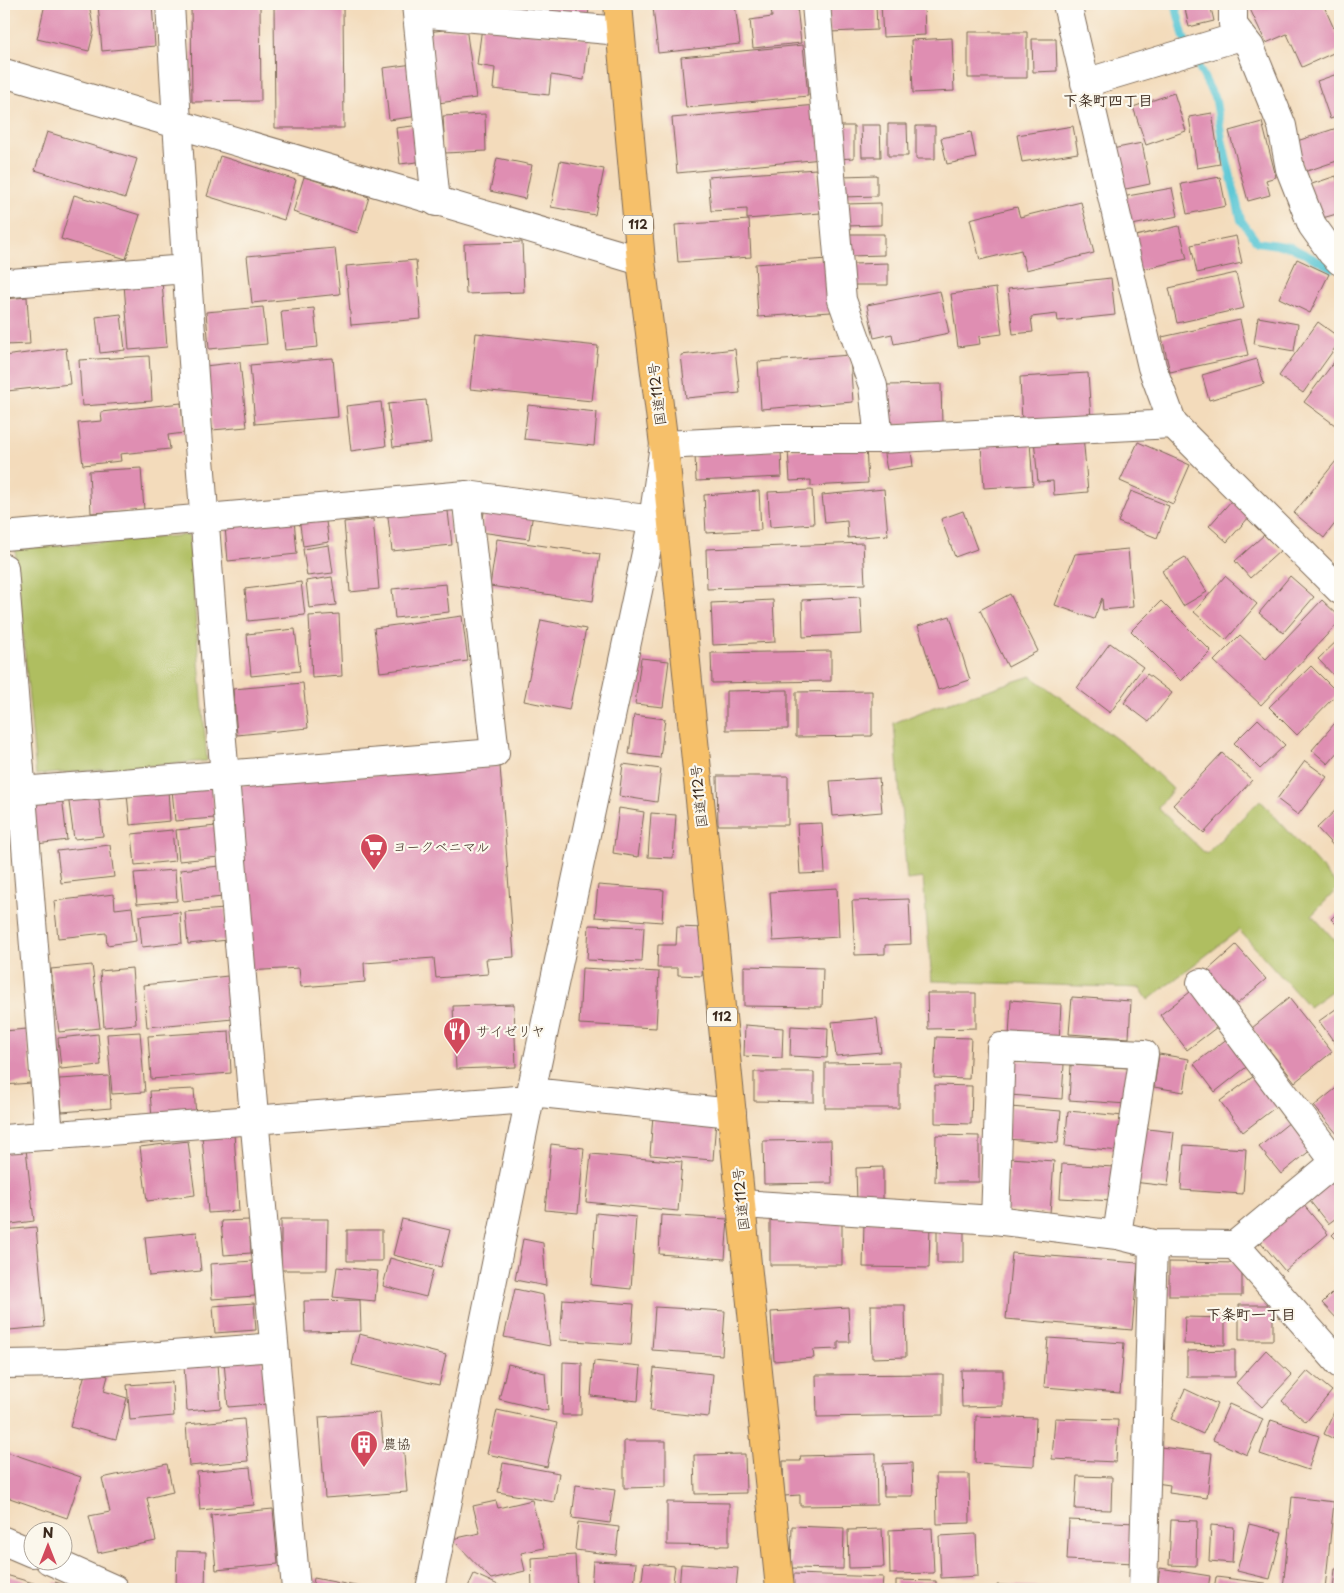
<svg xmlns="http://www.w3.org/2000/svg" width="1344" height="1593" font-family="'Playpen Sans','Klee One',sans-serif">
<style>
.green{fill:#afbe61;stroke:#757440}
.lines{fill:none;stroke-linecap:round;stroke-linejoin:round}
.stream{stroke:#5dc8d6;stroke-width:8}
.building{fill:#df8eb2}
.minor-casing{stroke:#7b6855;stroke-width:30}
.highway-casing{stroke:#7b6855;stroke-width:30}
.minor{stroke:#fff;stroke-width:28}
.highway{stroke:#f6c06b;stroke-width:28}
.labels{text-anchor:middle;stroke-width:4.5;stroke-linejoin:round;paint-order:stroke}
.shield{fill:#fbf7ec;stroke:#75685c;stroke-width:1}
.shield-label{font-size:12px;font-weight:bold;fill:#3b2a1e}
.street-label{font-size:14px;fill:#3b2a1e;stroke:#fbf7ec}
.poi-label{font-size:14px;fill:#3b2a1e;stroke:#fbf7ec;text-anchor:start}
.neighbourhood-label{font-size:15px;font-weight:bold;fill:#3b2a1e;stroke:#fbf7ec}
</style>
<rect width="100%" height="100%" fill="#fbf7ec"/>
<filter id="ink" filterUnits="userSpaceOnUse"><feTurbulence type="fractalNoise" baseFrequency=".02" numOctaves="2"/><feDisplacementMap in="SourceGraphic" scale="10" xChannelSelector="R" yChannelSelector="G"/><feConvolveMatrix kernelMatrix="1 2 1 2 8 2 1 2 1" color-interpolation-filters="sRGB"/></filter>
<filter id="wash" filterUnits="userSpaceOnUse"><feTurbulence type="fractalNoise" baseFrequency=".0096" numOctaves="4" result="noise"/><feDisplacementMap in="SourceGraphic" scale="20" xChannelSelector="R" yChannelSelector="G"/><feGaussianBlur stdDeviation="1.12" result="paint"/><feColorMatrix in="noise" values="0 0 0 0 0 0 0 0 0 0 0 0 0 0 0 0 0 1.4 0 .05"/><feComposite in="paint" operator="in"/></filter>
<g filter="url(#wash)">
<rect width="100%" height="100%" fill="#f3dbbb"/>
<path class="green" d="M189,535L207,761L36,775L15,549Z
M1031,676L1133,751L1173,789L1158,808L1206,854L1260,800L1339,887L1312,915L1340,946V985L1309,1007L1239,930L1148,1000L1140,988L932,981L923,878L907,880L894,723L931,708Z"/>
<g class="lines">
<path class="stream" d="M1175,4L1184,38L1216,101L1222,139L1241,220L1257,242L1291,247L1332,268"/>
</g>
<g id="blocks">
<path class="building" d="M45,4H89L94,31L89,51L37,39Z
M98,4H152L155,46L102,51Z
M191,4H260L261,101L192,102Z
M274,4H343L344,128H275Z
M499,4H589L588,21L498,13Z
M680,4H735L740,44L658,53L653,7Z
M828,4H876L877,30L830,32Z
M881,4H924L925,35L883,37Z
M1184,4H1210L1214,21L1189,27Z
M1261,4H1323L1340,42V50L1302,67L1287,34L1266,43L1250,9Z
M797,6L801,43L753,48L750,20L772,17L771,9Z
M466,27L476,98L438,103L428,32Z
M482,27L589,40L584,80L551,75L549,95L493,89L495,68L477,65Z
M968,32H1027V78H968Z
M952,38L954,91L913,93L911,40Z
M1032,39H1056L1057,71L1033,72Z
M803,45L808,96L686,108L681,57Z
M413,64L419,116L389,120L383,68Z
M1340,73V116L1330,119L1317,81Z
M1174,93L1186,131L1146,145L1133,107Z
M817,105L822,159L677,173L672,118Z
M1212,113L1220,164L1197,168L1189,117Z
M485,114L486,151L445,153L443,116Z
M1262,122L1276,177L1266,180L1270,195L1248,201L1229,131Z
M888,124H907L908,156H888Z
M421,125L425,161L400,164L396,128Z
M861,125H880L881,157H862Z
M835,126H854V158L835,159Z
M916,126H935V159H916Z
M1073,126L1078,153L1022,162L1017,135Z
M1340,127V160L1304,172L1294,142Z
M47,132L137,159L125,198L35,170Z
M971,132L976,158L947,164L941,138Z
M1142,143L1150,184L1121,190L1112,149Z
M220,156L296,180L284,220L207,196Z
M497,158L532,165L525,199L490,191Z
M560,161L604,169L595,215L551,207Z
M816,169L820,213L747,219V209L711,211L708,177Z
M877,175V196L842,197L841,176Z
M1336,176L1340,190V213L1319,219L1309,185Z
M304,177L369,197L358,233L293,212Z
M1220,177L1226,206L1187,214L1181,184Z
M1172,188L1178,216L1127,226L1122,197Z
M74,195L140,215L126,259L61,239Z
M1081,202L1094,253L1026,270L1021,250L980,260L970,219L1017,207L1020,217Z
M881,203V225L846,226V204Z
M749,220L751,257L678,262L675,225Z
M1179,226L1187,259L1139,270L1131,237Z
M849,234H884V255L849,256Z
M1236,236L1242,263L1197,273L1191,245Z
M522,242L524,292L466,294L464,244Z
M335,248L340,294L252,303L247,256Z
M828,259L831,312L758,317L755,264Z
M1297,259L1329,274L1310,313L1279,298Z
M416,260L421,319L351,325L346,266Z
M888,263V285H853V264Z
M1236,273L1244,308L1177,323L1169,288Z
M1111,278L1115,315L1058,321L1057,314L1031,317L1033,332L1013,334L1008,289Z
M162,281L167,347L129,350L124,284Z
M996,288L1002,334L979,337L980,344L958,347L951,294Z
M940,291L949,333L894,344L892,334L874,338L867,305Z
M27,297L30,344L4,345V299Z
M263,307L267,344L209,349L206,312Z
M314,308L318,347L285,350L281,311Z
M121,314L125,350L100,353L96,317Z
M1258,317L1298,324L1294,351L1254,344Z
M1240,320L1248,355L1170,372L1162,337Z
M1318,322L1340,338V341L1303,393L1279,376Z
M476,333L598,346L592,401L470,389Z
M66,348L70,384L7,391L4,356Z
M735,349L740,393L686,398L681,355Z
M1340,354V426L1339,428L1304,402Z
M850,355L853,402L761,409L758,362Z
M149,356L152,401L82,406L79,360Z
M333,358L338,417L255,424L250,365Z
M1257,359L1264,384L1209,400L1202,375Z
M240,362L247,427L212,430L205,366Z
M1088,373L1091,419L1022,422L1020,377Z
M941,384L942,424L888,425L887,385Z
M426,400L431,443L393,447L388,404Z
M381,402L386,446L351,451L346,406Z
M181,403L184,433L168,435L170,449L120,454L121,461L83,465L78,423L102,421L101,412Z
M528,405L597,412L594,446L524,439Z
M1083,435L1088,492L1054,495L1053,481L1038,482L1034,439Z
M1030,442L1033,485L984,488L981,445Z
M1138,442L1190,465L1173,504L1120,481Z
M910,444L913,466L887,470L883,449Z
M866,446L868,483L811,486V480L790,481L788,450Z
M781,450L782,477L696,481L695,453Z
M1340,456V517L1324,538L1294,513Z
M141,468L144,510L91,513L89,471Z
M884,489L888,535L848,538L847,521L825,523L822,495Z
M812,490L814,524L770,527L768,492Z
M759,491L761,530L706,533L704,495Z
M1131,491L1169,506L1157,538L1118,522Z
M1232,500L1250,516L1227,542L1209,526Z
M447,503L452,545L392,551L387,509Z
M485,506L533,513L529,539L481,532Z
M963,511L977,549L955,557L941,519Z
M325,515L329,542L303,546L299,518Z
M294,519L297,554L228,561L225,527Z
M373,519L379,589L350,592L344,522Z
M1264,535L1280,551L1250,578L1235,561Z
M497,539L600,554L593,601L490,586Z
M863,543L865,584L707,589L706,549Z
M329,545L333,573L307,576L303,549Z
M1128,549L1133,607L1103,610L1102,598L1094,619L1055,605L1075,554Z
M1185,557L1207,592L1183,606L1162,571Z
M1225,576L1257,604L1226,640L1194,612Z
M1290,576L1314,597L1283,633L1259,613Z
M332,577L336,605L309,608L306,581Z
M301,582L305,615L248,621L245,589Z
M446,584L449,612L395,618L392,589Z
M1010,594L1038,651L1008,667L980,610Z
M860,597L862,634L803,637L802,600Z
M773,600L775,642L713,645L711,603Z
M1322,600L1340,617V621L1261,705L1214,661L1240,635L1266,659Z
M1161,601L1211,651L1181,681L1131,631Z
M339,614L342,676L312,678L309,616Z
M462,616L468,661L380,672L374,628Z
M950,616L970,680L938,690L918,626Z
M541,620L586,629L569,710L524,701Z
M295,629L300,671L251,676L247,634Z
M1340,638V682L1318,659Z
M1110,643L1143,667L1110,713L1077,688Z
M831,651V681L712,683L711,653Z
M641,658L669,661L663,707L635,704Z
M1311,666L1338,693L1297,735L1269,707Z
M1147,674L1172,693L1149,722L1124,703Z
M303,683L308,728L237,735L233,689Z
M788,690V729L726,730V691Z
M872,691V736L796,737V692Z
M634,715L665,719L660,758L629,754Z
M1340,717V750L1328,764L1312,750Z
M1258,719L1285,745L1260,769L1234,743Z
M1222,753L1252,780L1204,833L1173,805Z
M1305,761L1327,777L1298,815L1277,799Z
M623,764L661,769L657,802L619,796Z
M500,766L514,957L486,959L488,974L436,978L434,958L364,963L365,982L301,987L299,968L247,971L233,786Z
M717,776H788V825H718Z
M879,778L882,812L833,816L830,781Z
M212,786L215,818L175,821L172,790Z
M168,790L170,821L130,825L127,794Z
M98,792L103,836L74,839L68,795Z
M62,796L67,840L37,844L31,799Z
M619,808L644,812L638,857L613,853Z
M1338,808L1340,810V853L1317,828Z
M651,813L676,815L673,858L648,857Z
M822,823L825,873L800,874L797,824Z
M216,826L219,857L179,861L176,830Z
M172,830L175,861L135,865L132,834Z
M110,845L114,877L61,883L57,851Z
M220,866L223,897L183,901L180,870Z
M175,870L177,901L137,904L134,873Z
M598,885L664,890L662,922L595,917Z
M837,888L839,937L773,941L770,892Z
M114,894L115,909L132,907L136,941L107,945L106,933L58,938L54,901Z
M909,899L911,944L885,945V954L855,955L852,901Z
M225,909L228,940L188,944L185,912Z
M1340,910V928L1331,919Z
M180,912L182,943L142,947L139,916Z
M589,925L644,927L642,962L587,960Z
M677,927L704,928L702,976L678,975V968H657L658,945H676Z
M1236,945L1266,979L1237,1004L1207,971Z
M92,965L100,1028L59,1032L51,969Z
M744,966L823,968L822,1007L744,1006Z
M132,968L136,1024L104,1027L100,971Z
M582,968L659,972L656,1028L579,1024Z
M228,976L233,1019L147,1027L143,985Z
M1194,989L1221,1024L1187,1050L1160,1015Z
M927,993H976V1028L928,1029Z
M1072,997L1131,1001L1129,1038L1069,1034Z
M1289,998L1332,1052L1295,1082L1252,1028Z
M1011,1000L1061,1004L1059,1041L1009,1038Z
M514,1004L516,1067L456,1069L453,1006Z
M1340,1006V1050L1319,1021Z
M877,1018L881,1052L836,1056L832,1022Z
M745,1025L783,1028L782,1058L744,1056Z
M791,1026L828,1028L827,1058L790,1056Z
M27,1029L31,1083L4,1085V1031Z
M229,1031L231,1073L151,1079L148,1036Z
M140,1032L145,1092L112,1094L107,1034Z
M98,1034L101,1065L61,1069L58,1038Z
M936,1037L971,1038L969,1079L934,1078Z
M1228,1038L1249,1065L1215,1092L1194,1064Z
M1159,1054L1189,1059L1184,1092L1154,1087Z
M1012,1060L1064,1064L1062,1099L1010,1095Z
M899,1062V1108H825V1063Z
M1071,1065L1129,1068L1127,1104L1069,1100Z
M754,1072H814V1102L754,1101Z
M1258,1073L1281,1103L1243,1132L1220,1101Z
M109,1076L111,1108L62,1112L59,1079Z
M935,1085L972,1086L971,1124L935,1123Z
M1340,1085V1133L1338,1135L1314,1106Z
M194,1089L196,1116L152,1119L150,1091Z
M1010,1107L1061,1111L1058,1143L1007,1139Z
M1068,1111L1124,1116L1120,1151L1065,1146Z
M653,1115L716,1120L713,1160L650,1155Z
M1290,1122L1312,1149L1281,1174L1259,1147Z
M1139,1128L1174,1132L1168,1186L1133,1182Z
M234,1133L239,1211L208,1213L202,1135Z
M936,1135L979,1136V1182H935Z
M831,1140L832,1183L764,1184L763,1141Z
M188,1141L195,1195L147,1201L140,1147Z
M551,1144L584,1148L578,1213L545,1210Z
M1184,1145L1246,1149L1243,1194L1181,1190Z
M26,1149L34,1221L4,1225V1152Z
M591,1154L682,1162L678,1211L586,1202Z
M1010,1158L1054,1161L1050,1213L1006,1210Z
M1062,1164L1114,1167L1112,1201L1060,1198Z
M883,1167V1203H857L856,1168Z
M1328,1178L1340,1193V1215L1328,1224L1306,1196Z
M1302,1203L1328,1234L1285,1271L1259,1240Z
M596,1213L636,1217L631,1289L591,1285Z
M661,1215L728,1219L725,1259L659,1254Z
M281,1219H328L327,1270H281Z
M402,1219L450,1230L441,1267L393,1255Z
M770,1219H842V1265H770Z
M249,1220L251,1253L224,1255L221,1221Z
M864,1221L930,1223L929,1268L863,1267Z
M937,1226L964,1227V1263H937Z
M36,1227L45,1327L9,1330L4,1275V1230Z
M1340,1227V1243L1332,1235Z
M347,1230H382V1261H347Z
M197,1232L201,1271L149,1276L145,1237Z
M523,1239L543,1243L546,1286L515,1280Z
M1012,1253L1138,1263L1132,1330L1006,1319Z
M390,1258L433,1270L426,1297L383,1286Z
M253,1261L255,1296L212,1299L210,1264Z
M1169,1262L1242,1263V1296H1169Z
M337,1267L378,1271L375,1301L333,1297Z
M1340,1285V1322L1322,1303Z
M515,1289L543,1295L550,1346L504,1337Z
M563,1299L634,1304L631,1345L560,1340Z
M360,1300L361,1331L305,1332L304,1301Z
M254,1303L256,1330L215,1333L213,1306Z
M871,1305H905L906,1357L872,1358Z
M1239,1305H1273V1340H1239Z
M655,1307L725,1311L722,1355L652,1350Z
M848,1307L850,1342H838V1349L813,1350L814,1358L774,1361L771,1312Z
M1185,1317L1225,1318V1345L1184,1344Z
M359,1334L446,1355L439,1385L352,1365Z
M1048,1338L1124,1343L1120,1393L1044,1387Z
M1235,1350V1377H1187V1351Z
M1266,1350L1292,1375L1262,1407L1236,1383Z
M263,1359L267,1404L228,1407L224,1362Z
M594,1361L641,1366L638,1401L591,1396Z
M563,1362L582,1363L581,1415H562Z
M218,1363L221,1408L187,1411L184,1366Z
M508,1364L545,1373L548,1411L499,1399Z
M654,1368L713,1374L709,1417L650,1411Z
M86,1370L108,1376L104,1391L127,1398L116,1439L70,1427Z
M961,1370H1003V1406L962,1407Z
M1308,1371L1332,1391L1306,1422L1282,1401Z
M943,1374V1415L817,1417L816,1375Z
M172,1382L174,1416L130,1420L127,1385Z
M1185,1389L1217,1404L1203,1434L1171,1419Z
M1340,1399V1442L1324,1434Z
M1229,1404L1263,1419L1247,1455L1213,1440Z
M497,1410L557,1423L547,1467L487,1454Z
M380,1413L383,1443L403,1442L407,1492L325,1498L319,1417Z
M976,1416L1036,1418L1034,1466L975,1463Z
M1055,1418L1118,1420L1116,1462L1052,1459Z
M244,1419L248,1461L189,1466L186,1424Z
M1271,1420L1319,1436L1308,1470L1260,1454Z
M624,1441H666V1487L624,1488Z
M1160,1447L1212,1453L1207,1498L1169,1493L1170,1485L1156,1483Z
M4,1451L81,1477L67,1518L4,1496Z
M745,1454L746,1493L695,1494L694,1455Z
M876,1454L877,1505L800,1506V1495L784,1496L783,1461H801L800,1456Z
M503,1463L559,1473L554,1502L498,1492Z
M912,1463L913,1496H884L883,1464Z
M167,1464L173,1492L147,1498L156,1541L98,1553L89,1516L110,1512L102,1478Z
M250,1467L254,1505L200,1510L197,1472Z
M936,1474H969L970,1523L937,1524Z
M1077,1476L1112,1477L1111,1510L1075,1509Z
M576,1485L615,1490L610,1523L572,1518Z
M1292,1497L1334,1502L1325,1589H1283Z
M532,1500L544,1548L521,1553L525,1571L491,1579L452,1539L480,1533L473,1506L496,1501L498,1508Z
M667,1502L729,1503V1546L667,1545Z
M273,1509L278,1564L216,1570L211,1515Z
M1069,1520L1136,1523L1135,1563L1067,1560Z
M1171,1520L1197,1521L1196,1566L1169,1565Z
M578,1522L619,1527L616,1555L575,1550Z
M1249,1524L1282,1532L1270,1579L1237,1571Z
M1211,1525L1234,1527L1232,1563L1209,1561Z
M792,1526L844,1528L843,1569L791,1568Z
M932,1528L934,1573L890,1574L889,1530Z
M882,1529L884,1567L849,1568L848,1530Z
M976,1534L978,1576L941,1578L939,1536Z
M177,1551L206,1552L205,1587H176Z
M575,1555L577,1589H532L531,1558Z
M593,1561L636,1563L634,1589H591Z
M644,1563L675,1566L672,1589H641Z
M681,1564L738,1568L736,1589H679Z
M1160,1568L1210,1576L1208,1589H1157Z
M1335,1569H1340V1589H1333Z
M474,1574L507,1589H467Z
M794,1574L883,1577L882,1589H793Z
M6,1575L40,1585L39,1589H4Z
M1216,1577L1265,1583L1264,1589H1214Z
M314,1578L366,1588V1589H312Z
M896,1580L936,1581V1589H896Z
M55,1582L79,1589H53Z
M997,1585L1049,1587V1589H997Z
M945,1586L984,1587V1589H945Z"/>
</g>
</g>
<g filter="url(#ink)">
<use href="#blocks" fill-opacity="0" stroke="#7b6855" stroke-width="1"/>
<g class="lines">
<g class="minor-casing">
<path id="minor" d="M170,4C200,533 249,1061 296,1589
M416,4L436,202
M816,4L842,300L873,386L879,439
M1067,4L1152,367L1173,424L1340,590
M1233,4V25L1250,47L1282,126L1290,169L1312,225L1332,253L1340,261
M417,13L620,31
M4,73L641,261
M1085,83L1241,36
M4,281L11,283L186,269
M4,536L466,495L653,520
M4,568L49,1136
M21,791L495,753L466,495
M1201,983L1335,1162
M531,1092L732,1113
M4,1139L529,1099
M741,1204L995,1220L1117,1235L1153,1244L1235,1245L1340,1158
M995,1220L1001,1047L1144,1054L1117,1235
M1235,1245L1340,1364
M4,1364L68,1363L274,1347
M4,1541L32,1553
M49,1560L114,1589
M430,1589L531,1092L653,520L664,445L778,439H879L1173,424
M1143,1589L1153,1244"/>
</g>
<g class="highway-casing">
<path id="highway" d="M618,4L641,261L664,445L780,1589"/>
</g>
<use href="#minor" class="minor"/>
<use href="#highway" class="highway"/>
</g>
</g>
<defs>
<g id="supermarket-pin" transform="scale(1.4375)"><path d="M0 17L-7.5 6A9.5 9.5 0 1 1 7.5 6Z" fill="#d1495b" stroke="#fbf7ec"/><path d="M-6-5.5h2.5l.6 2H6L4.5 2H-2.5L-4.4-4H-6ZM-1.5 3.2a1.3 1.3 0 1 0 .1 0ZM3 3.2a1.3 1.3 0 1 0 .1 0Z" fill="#fff"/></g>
<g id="restaurant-pin" transform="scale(1.4375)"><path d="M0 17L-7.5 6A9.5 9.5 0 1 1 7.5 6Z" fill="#d1495b" stroke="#fbf7ec"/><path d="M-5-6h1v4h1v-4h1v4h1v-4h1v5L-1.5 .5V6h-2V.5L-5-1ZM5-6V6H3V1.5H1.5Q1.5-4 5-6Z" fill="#fff"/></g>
<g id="building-pin" transform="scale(1.4375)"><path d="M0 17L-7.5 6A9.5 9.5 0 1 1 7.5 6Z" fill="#d1495b" stroke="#fbf7ec"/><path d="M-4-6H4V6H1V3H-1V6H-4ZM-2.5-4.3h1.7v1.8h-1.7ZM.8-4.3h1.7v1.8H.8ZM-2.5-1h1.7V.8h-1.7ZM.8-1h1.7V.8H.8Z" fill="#fff"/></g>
</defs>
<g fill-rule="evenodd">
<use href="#supermarket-pin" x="374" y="847"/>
<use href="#restaurant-pin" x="457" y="1031"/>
<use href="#building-pin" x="364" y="1444"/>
</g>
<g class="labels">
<g class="shield">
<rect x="623" y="215.5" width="30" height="19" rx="4"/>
<rect x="707" y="1007.5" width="30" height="19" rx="4"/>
</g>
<g class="shield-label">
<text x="638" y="229">112</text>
<text x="722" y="1021">112</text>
</g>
<g class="street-label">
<text transform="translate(657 394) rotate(-97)" y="5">国道112号</text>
<text transform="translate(699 796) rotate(-96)" y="5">国道112号</text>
<text transform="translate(741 1199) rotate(-96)" y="5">国道112号</text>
</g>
<g class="poi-label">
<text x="393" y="852">ヨークベニマル</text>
<text x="476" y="1036">サイゼリヤ</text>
<text x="383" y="1449">農協</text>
</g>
<g class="neighbourhood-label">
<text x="1108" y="106">下条町四丁目</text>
<text x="1251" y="1320">下条町一丁目</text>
</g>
</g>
<rect width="1344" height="1593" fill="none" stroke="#fbf7ec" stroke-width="20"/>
<g transform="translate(48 1546)"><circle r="24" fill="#fbf7ec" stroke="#aea59a"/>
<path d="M0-4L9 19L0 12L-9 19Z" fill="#d1495b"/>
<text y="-8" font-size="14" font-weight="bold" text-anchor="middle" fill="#3b2a1e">N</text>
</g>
</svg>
